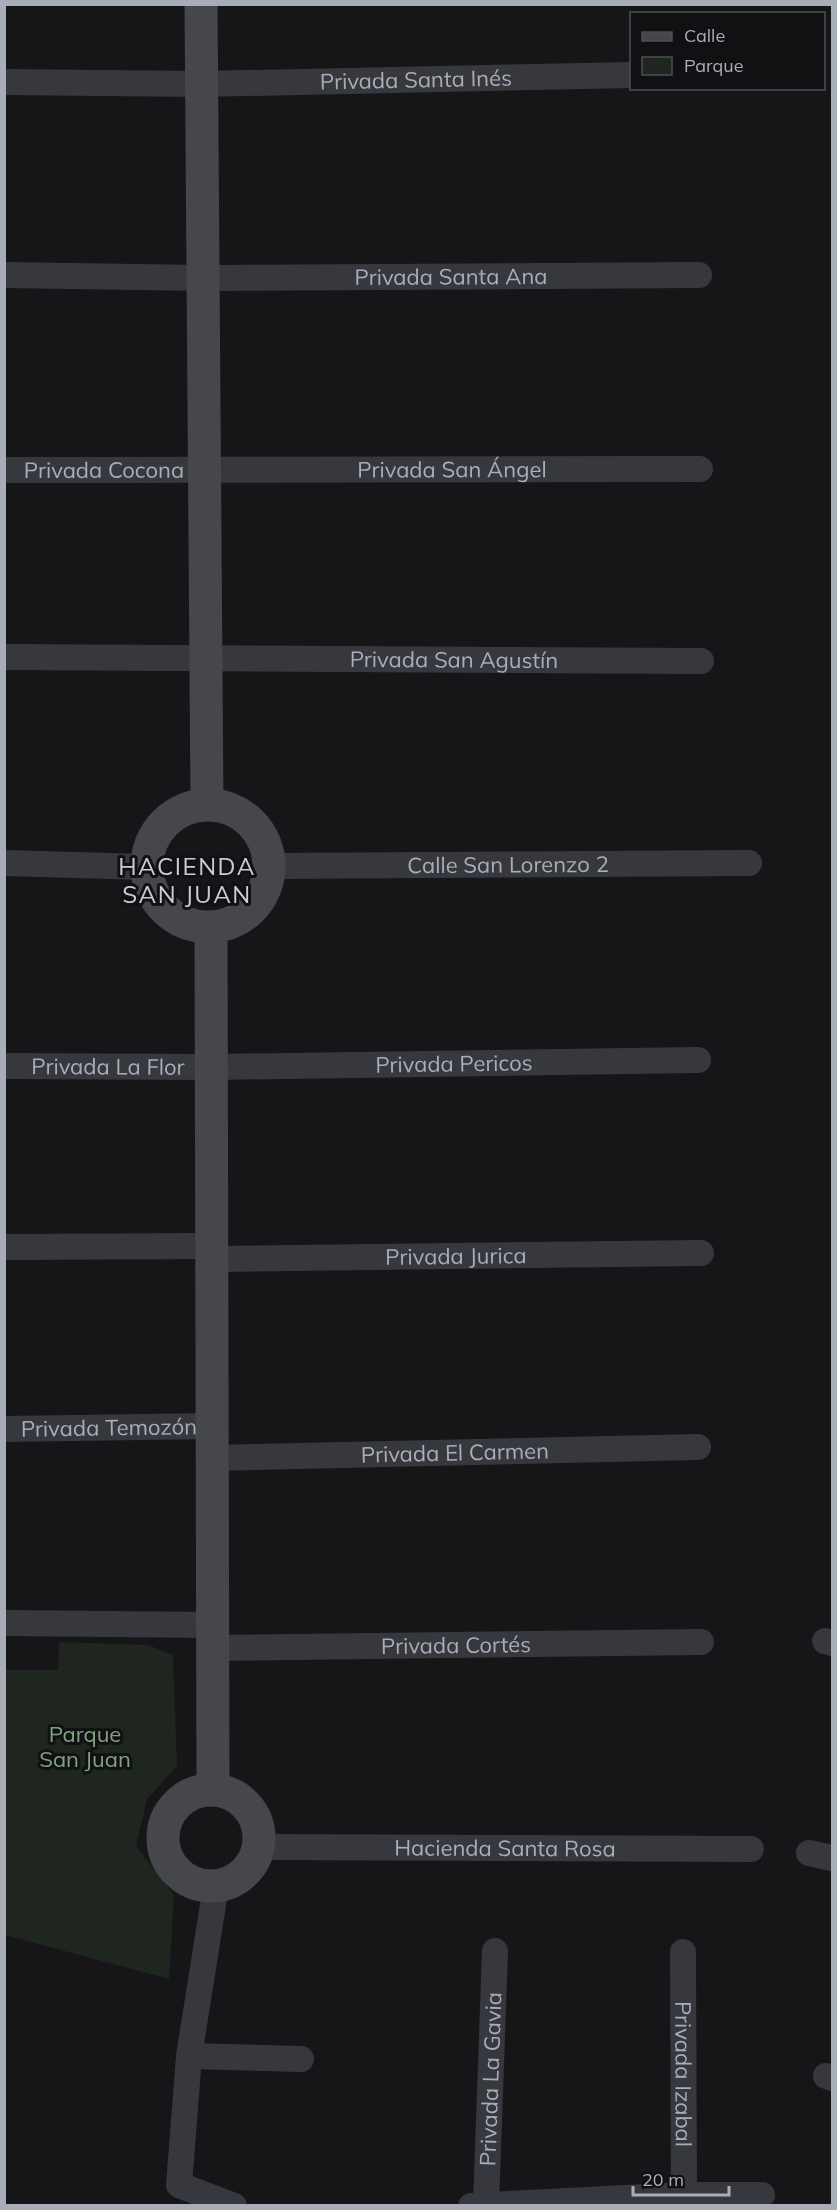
<svg xmlns="http://www.w3.org/2000/svg" width="837" height="2210" font-family="Mulish,sans-serif">
<style>
.green{fill:#1e261f}
.lines{fill:none;stroke-linecap:round;stroke-linejoin:round}
.street{stroke:#37383d;stroke-width:26}
.secondary{stroke:#45474d;stroke-width:33}
.labels{text-anchor:middle;stroke-width:6;stroke-linejoin:round;paint-order:stroke}
.street-label{font-size:22px;fill:#a8adb8;stroke:#111113}
.park-label{font-size:22px;fill:#7fa381;stroke:#111113}
.neighbourhood-label{font-size:24px;letter-spacing:1.5px;fill:#c9ccd4;stroke:#111113}
</style>
<rect width="100%" height="100%" fill="#161618"/>
<path class="green" d="M59,1642L148,1645L173,1655L177,1766L147,1799L136,1846L174,1895L169,1979L5,1935V1670H58Z"/>
<g class="lines">
<g class="street">
<path id="s1" d="M4,82L201,84L632,75"/>
<path id="s2" d="M4,275L203,278L699,275"/>
<path id="s3" d="M4,470L700,469"/>
<path id="s4" d="M4,657L701,661"/>
<path d="M4,863L146,867"/>
<path id="s5" d="M270,866L749,863"/>
<path id="s6" d="M4,1066L212,1067L698,1060"/>
<path d="M4,1247L212,1246"/>
<path id="s7" d="M212,1259L701,1253"/>
<path id="s8" d="M4,1429L212,1426"/>
<path id="s9" d="M212,1458L698,1447"/>
<path d="M4,1623L213,1625"/>
<path d="M825,1641L832,1643"/>
<path id="s10" d="M213,1648L701,1642"/>
<path id="s11" d="M259,1847L751,1849"/>
<path d="M809,1853L832,1858"/>
<path d="M216,1886L189,2056L179,2185L234,2206"/>
<path id="s12" d="M683,1952L684,2195"/>
<path d="M189,2056L301,2059"/>
<path d="M826,2076L832,2078"/>
<path id="s13" d="M486,2205L495,1951"/>
<path d="M471,2206L684,2195H762"/>
</g>
<path class="secondary" d="M201,4L207,805
M147 866a61 61 0 1 1 122 0a61 61 0 1 1-122 0Z
M211,928L213,1790
M163 1838a48 48 0 1 1 96 0a48 48 0 1 1-96 0Z"/>
</g>
<g class="labels">
<g class="street-label">
<text dy="8" stroke="none"><textPath href="#s1" startOffset="412">Privada Santa Inés</textPath></text>
<text dy="8" stroke="none"><textPath href="#s2" startOffset="447">Privada Santa Ana</textPath></text>
<text dy="8" stroke="none"><textPath href="#s3" startOffset="448">Privada San Ángel</textPath></text>
<text dy="8" stroke="none"><textPath href="#s3" startOffset="100">Privada Cocona</textPath></text>
<text dy="8" stroke="none"><textPath href="#s4" startOffset="450">Privada San Agustín</textPath></text>
<text dy="8" stroke="none"><textPath href="#s5" startOffset="238">Calle San Lorenzo 2</textPath></text>
<text dy="8" stroke="none"><textPath href="#s6" startOffset="450">Privada Pericos</textPath></text>
<text dy="8" stroke="none"><textPath href="#s6" startOffset="104">Privada La Flor</textPath></text>
<text dy="8" stroke="none"><textPath href="#s7" startOffset="244">Privada Jurica</textPath></text>
<text dy="8" stroke="none"><textPath href="#s8" startOffset="105">Privada Temozón</textPath></text>
<text dy="8" stroke="none"><textPath href="#s9" startOffset="243">Privada El Carmen</textPath></text>
<text dy="8" stroke="none"><textPath href="#s10" startOffset="243">Privada Cortés</textPath></text>
<text dy="8" stroke="none"><textPath href="#s11" startOffset="246">Hacienda Santa Rosa</textPath></text>
<text dy="8" stroke="none"><textPath href="#s12" startOffset="122">Privada Izabal</textPath></text>
<text dy="8" stroke="none"><textPath href="#s13" startOffset="126">Privada La Gavia</textPath></text>
</g>
<g class="park-label">
<text x="85" y="1742">Parque<tspan x="85" dy="25">San Juan</tspan></text>
</g>
<g class="neighbourhood-label">
<text x="187" y="875">HACIENDA<tspan x="187" dy="28">SAN JUAN</tspan></text>
</g>
</g>
<rect width="837" height="2210" fill="none" stroke="#a8adb8" stroke-width="12"/>
<rect x="630" y="12" width="195" height="78" fill="#111113" stroke="#4d4f55" stroke-width="1.5"/>
<rect x="642" y="32" width="30" height="9" fill="#45474d" stroke="#4d4f55" stroke-width="1.5"/>
<text x="684" y="42" font-size="18" fill="#a8adb8">Calle</text>
<rect x="642" y="57" width="30" height="18" fill="#1e261f" stroke="#4d4f55" stroke-width="1.5"/>
<text x="684" y="72" font-size="18" fill="#a8adb8">Parque</text>
<path d="M633 2186v9h96v-9" fill="none" stroke="#a8adb8" stroke-width="3"/>
<text x="642" y="2186" font-size="18" fill="#a8adb8" stroke="#111113" stroke-width="4.5" paint-order="stroke">20 m</text>
</svg>
